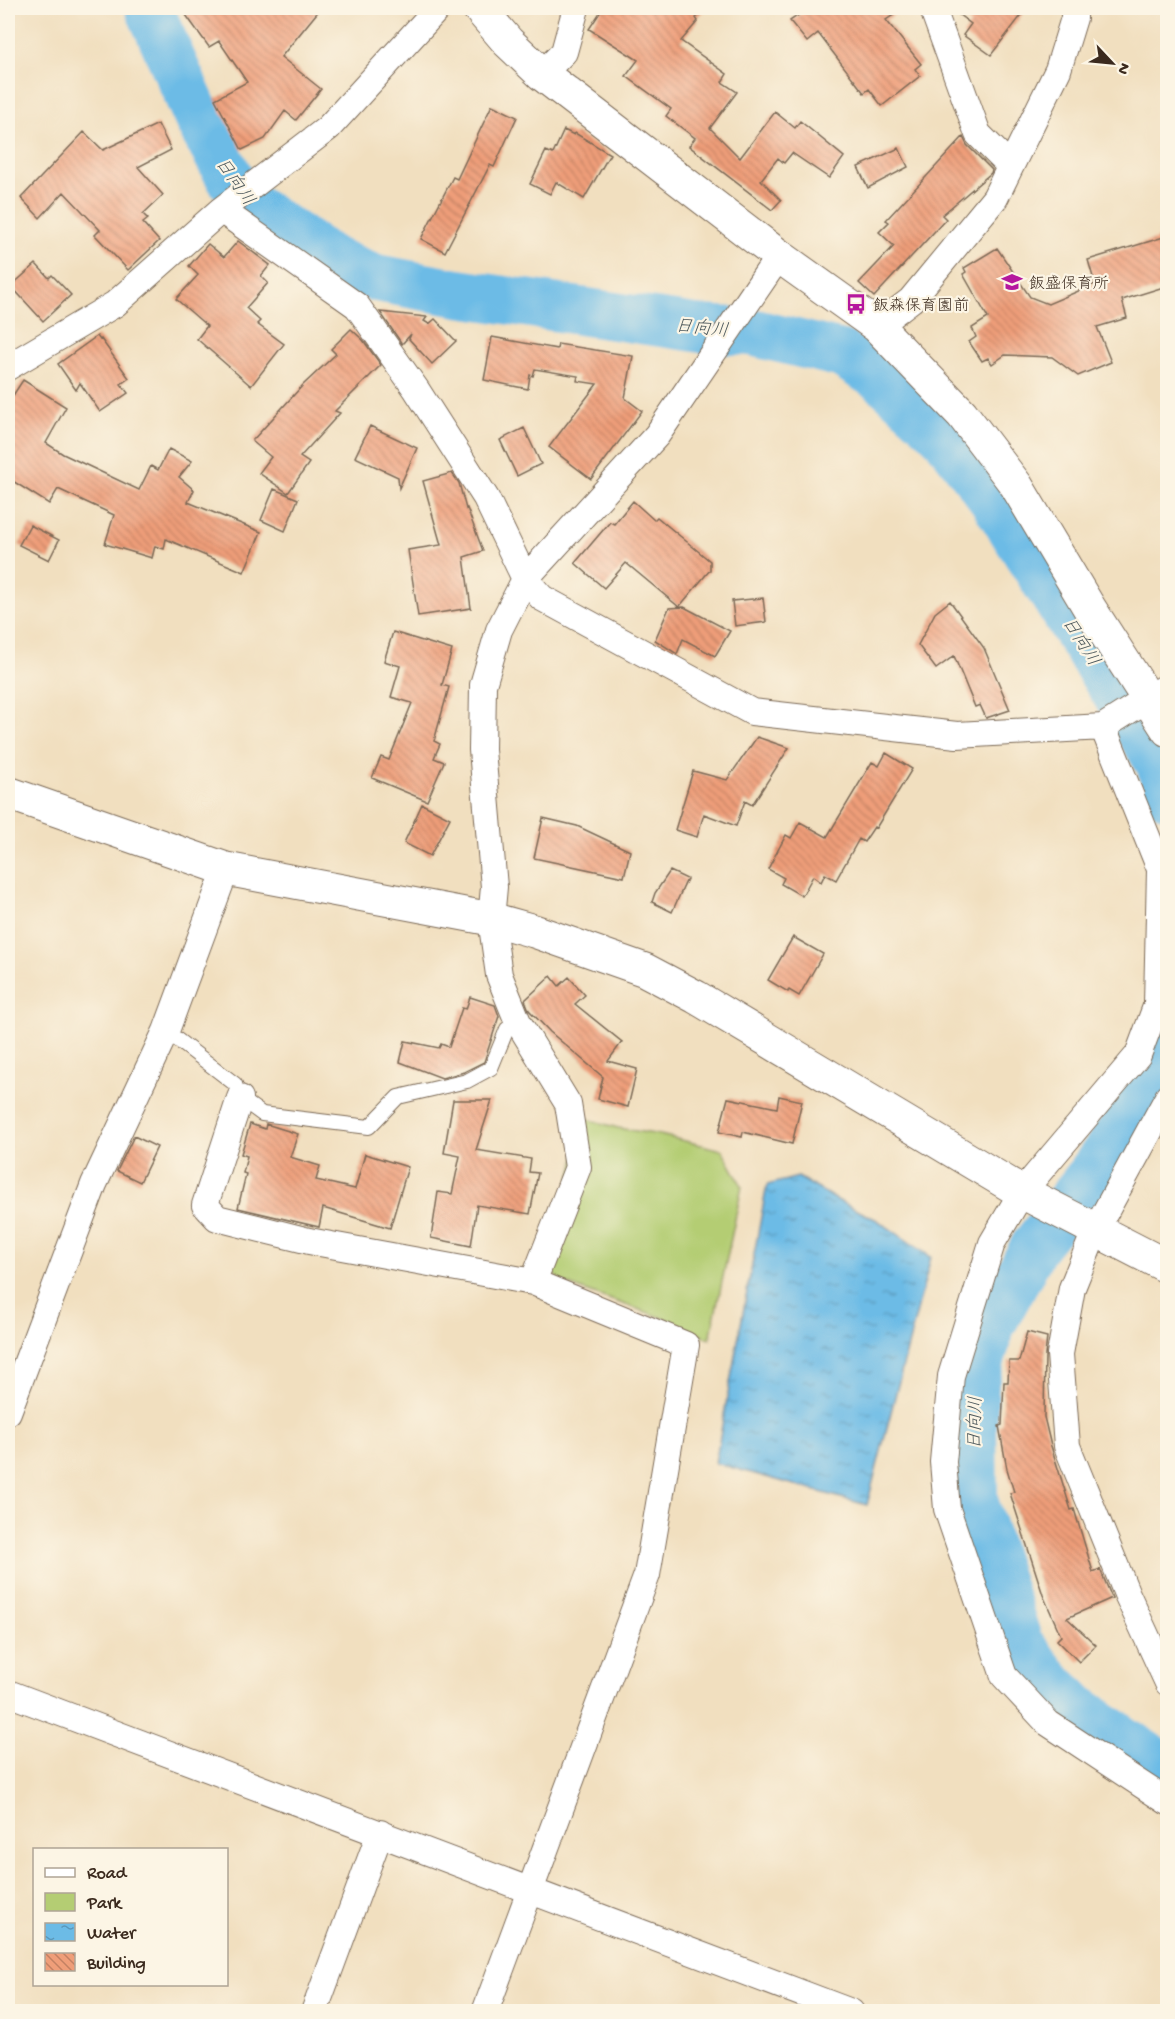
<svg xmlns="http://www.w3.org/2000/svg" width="1175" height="2019" font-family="'Gochi Hand','Klee One',sans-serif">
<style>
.park{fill:#b4cd73;stroke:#787c48;stroke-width:1.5}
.water{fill:url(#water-ripples);stroke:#547282;stroke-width:1.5}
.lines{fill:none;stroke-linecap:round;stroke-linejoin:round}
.river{stroke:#6cbbe6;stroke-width:48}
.building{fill:url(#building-back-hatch)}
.service-casing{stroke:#7b6956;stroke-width:16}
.minor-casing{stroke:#7b6956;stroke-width:28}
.tertiary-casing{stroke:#7b6956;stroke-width:35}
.service{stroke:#fff;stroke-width:14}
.minor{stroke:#fff;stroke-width:26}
.tertiary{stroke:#fff;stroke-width:33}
.labels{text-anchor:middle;stroke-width:4.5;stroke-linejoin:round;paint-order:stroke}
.poi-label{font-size:16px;fill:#3b2a1e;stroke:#fcf5e5;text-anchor:start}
.water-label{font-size:18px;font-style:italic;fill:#4a565a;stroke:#fcf5e5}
</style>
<defs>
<pattern id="water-ripples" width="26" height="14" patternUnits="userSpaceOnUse" patternTransform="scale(1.5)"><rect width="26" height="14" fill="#6cbbe6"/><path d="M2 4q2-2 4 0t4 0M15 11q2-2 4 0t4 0" fill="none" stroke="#5a98ba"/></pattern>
<pattern id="building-back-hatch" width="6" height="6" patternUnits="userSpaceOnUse" patternTransform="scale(1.5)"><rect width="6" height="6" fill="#ef9e79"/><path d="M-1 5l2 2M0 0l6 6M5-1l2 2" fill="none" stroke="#c38163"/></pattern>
</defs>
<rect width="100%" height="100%" fill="#fcf5e5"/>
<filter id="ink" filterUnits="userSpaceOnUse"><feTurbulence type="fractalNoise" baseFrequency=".0167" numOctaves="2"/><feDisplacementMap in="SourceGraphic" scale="12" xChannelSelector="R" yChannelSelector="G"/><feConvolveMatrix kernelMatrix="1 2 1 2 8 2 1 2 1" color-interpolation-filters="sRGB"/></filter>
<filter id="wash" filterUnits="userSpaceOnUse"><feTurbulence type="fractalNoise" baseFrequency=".008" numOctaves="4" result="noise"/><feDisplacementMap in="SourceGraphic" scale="24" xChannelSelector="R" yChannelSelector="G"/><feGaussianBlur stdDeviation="1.35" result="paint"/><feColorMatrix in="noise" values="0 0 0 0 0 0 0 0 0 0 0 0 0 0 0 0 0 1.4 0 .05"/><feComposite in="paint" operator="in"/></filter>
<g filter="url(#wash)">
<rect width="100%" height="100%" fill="#f1dfbf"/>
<path class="park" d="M587,1119L618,1128L660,1135L722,1150L742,1186L710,1339L666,1319L560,1282L549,1266L583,1126Z"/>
<path class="water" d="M798,1177L837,1200L877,1220L931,1257L867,1505L715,1463L767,1185Z"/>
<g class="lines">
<path class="river" d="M149,8L199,121L230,178L252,207L334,261L376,278L458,293L702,329L751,332L842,354L882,379L943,434L992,498L1160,764L1168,795
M1168,1055L1156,1079L1085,1182L1035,1245L991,1326L975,1381L973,1428L974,1500L1019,1643L1051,1684L1080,1710L1168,1770"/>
</g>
<g id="blocks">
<path class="building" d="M181,8H321L281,57L321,89L296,120L285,111L265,139L242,150L215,99L247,82L219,41L209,47Z
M603,8H706L696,18L698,21L681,41L727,74L722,82L737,92L710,128L740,158L775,112L795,128L800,121L844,157L829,178L792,153L784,163L778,158L761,180L781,200L772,210L689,146L695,138L666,116L671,109L626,76L638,60L589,29Z
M809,8H904L886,20L921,64L915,69L920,76L882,106L869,89L864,93L818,33L807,42L790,21Z
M950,8H1027L991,55L963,35L971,24Z
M492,105L517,117L494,167L490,165L445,252L421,239L453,177L457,179Z
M158,124L171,150L138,167L163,195L143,214L148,219L143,223L159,241L128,270L95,235L100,230L64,192L40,218L21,198L84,132L103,150Z
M564,130L574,135L575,133L610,154L584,199L556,182L550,194L530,184L546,151L553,154Z
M963,137L967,145L992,170L991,173L942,215L946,219L874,297L859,283L894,246L879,232L889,222L886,220Z
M899,148L908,167L868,188L858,167Z
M1167,236V286L1122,300L1127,318L1097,327L1111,362L1078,376L1052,357L1005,355L992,364L988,358L982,361L969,342L976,337L972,328L988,318L963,274L966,272L964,268L997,248L1030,297L1048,304L1095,284L1088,260Z
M238,241L270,265L261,276L268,283L246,308L260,321L257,324L284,344L251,386L197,339L207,326L176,299L198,275L189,266L208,244L224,257Z
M36,264L49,278L52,275L71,295L43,321L11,286Z
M380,312L427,317L424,321L429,324L435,319L456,341L432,364L409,339L411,334L402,344Z
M351,329L363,340L381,365L335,411L340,413L300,457L309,463L288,493L259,473L271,457L252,441L303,385L336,354L331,349Z
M97,336L100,340L101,339L129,378L121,384L128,393L100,412L80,383L76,390L58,364Z
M492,337L557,349L558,344L633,356L625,398L642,411L591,479L549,447L597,384L577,381L578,376L535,369L533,376L530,375L528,389L484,380Z
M23,380L66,407L46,443L63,454L139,490L151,466L158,470L169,449L192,461L179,477L194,490L188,502L261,532L244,572L166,539L164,549L155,546L152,558L105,544L114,515L58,489L49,504L8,478V403Z
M370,426L417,448L399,488L398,477L355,457Z
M524,428L541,464L517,476L500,440Z
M452,473L459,483L466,509L467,508L483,551L464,557L471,608L418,616L408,550L441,545L423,481Z
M274,489L298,499L285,531L261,520Z
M633,501L654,520L657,517L710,561V570L679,607L626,563L604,588L575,563L610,522L614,524Z
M30,525L59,540L49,560L19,545Z
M763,598L766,622L735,626L732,601Z
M950,601L984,648L1010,710L986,718L980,705L975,707L954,656L936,669L918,645L935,613Z
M684,607L730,631L715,656L683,639L677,654L655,640L669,608Z
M393,632L452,650L442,685L449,687L434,741L440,744L434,758L444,762L427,801L372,778L381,757L389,760L412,703L391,697L400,666L384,661Z
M757,737L789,748L752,805L745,801L736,826L704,814L697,837L675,830L693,771L727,780Z
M886,753L912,769L876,828L874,827L864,842L859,839L836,880L825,874L821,882L813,876L802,896L781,884L784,878L768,869L786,835L791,838L800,822L827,837L872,762L879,766Z
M422,804L450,818L430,856L404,843Z
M543,818L577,826L630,851L624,877L534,858Z
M670,871L687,879L672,912L652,902L655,893Z
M793,937L823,954L799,996L789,990L788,992L768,980Z
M551,976L559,986L569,977L585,995L575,1004L622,1042L608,1061L637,1069L628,1107L598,1099L603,1077L550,1032L529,1010L525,1000Z
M470,997L495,1005L499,1016L484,1062L464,1072L442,1078L400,1062L405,1041L439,1048L441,1044L449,1047L462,1008L466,1009Z
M779,1096L802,1101L792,1144L743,1132L742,1137L719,1132L728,1098L777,1108Z
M453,1100H492L476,1150L531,1159L529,1172L538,1173L530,1214L477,1205L471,1246L431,1238L438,1192L452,1194L460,1156L444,1153Z
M250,1124L265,1129L266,1124L298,1134L290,1157L320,1166L316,1180L355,1189L365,1154L408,1167L390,1228L323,1208L319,1227L238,1208L246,1174L243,1173L247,1156L241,1154Z
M134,1136L157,1147L140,1182L117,1171Z
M1027,1332L1047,1337L1045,1355L1044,1417L1051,1446L1071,1510L1074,1509L1093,1572L1100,1569L1112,1598L1067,1618L1096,1645L1079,1662L1057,1640L1061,1636L1043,1595L1010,1493L1014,1492L1007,1469L999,1426L1002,1425L1004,1382H1008L1009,1361H1019Z"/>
</g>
</g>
<g filter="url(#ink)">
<use href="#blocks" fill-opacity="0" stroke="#7b6956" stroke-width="1.5"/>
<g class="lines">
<g class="service-casing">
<path id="service" d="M166,1031L235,1084L240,1098L262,1114L369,1127L398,1097L467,1081L491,1068L507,1029L518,1022"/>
</g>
<g class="minor-casing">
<path id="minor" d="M934,8L935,15L978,134L1010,166
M542,74L564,52L576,8
M221,210L357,306L416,389L486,498L525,579L542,598L752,712L957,735L1103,727L1160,869L1157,1004L1138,1055L1022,1192L992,1243L951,1376L943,1462L947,1509L1004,1676L1048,1723L1168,1802
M877,326L911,300L995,198L1058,70L1074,18V8
M8,367L115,304L221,210L328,128L438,8
M1103,727L1168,686
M1168,1097L1095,1231L1072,1288L1060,1354L1067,1446L1127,1594L1168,1683
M240,1098L205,1205L217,1218L309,1241L533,1282L686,1345L647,1575L485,2012
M533,1282L578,1167L568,1104L518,1022L499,975L491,919L494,887L482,750L483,685L499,630L525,579L657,435L779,256
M8,1412L94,1184L166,1031L226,869
M8,1693L851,2012
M314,2012L380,1833"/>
</g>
<g class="tertiary-casing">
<path id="tertiary" d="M479,8L508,42L542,74L779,256L877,326L962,414L1016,485L1090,609L1168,730
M8,793L226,869L491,919L534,931L645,970L696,997L1022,1192L1168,1267"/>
</g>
<use href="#service" class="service"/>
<use href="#minor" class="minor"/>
<use href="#tertiary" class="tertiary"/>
</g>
</g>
<defs>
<g id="school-bare" transform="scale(1.62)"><path d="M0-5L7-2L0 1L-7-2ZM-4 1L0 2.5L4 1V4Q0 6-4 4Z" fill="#b5179e" stroke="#fcf5e5" stroke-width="2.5" paint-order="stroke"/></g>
<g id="bus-bare" transform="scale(1.62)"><path d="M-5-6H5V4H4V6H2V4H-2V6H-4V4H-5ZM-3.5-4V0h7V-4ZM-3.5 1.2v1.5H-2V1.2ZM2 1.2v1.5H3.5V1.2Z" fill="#b5179e" stroke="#fcf5e5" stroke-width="2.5" paint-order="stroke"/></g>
</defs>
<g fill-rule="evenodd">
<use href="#school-bare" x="1012" y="282"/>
<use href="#bus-bare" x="856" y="304"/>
</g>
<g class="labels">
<g class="poi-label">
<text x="1029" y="288">飯盛保育所</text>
<text x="873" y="310">飯森保育園前</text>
</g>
<g class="water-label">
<text transform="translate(236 181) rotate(55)" y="6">日向川</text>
<text transform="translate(702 327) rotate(6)" y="6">日向川</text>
<text transform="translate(1082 641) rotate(58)" y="6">日向川</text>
<text transform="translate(974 1423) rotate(-89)" y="6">日向川</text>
</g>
</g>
<rect width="1175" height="2019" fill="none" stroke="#fcf5e5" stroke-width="30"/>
<rect x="33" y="1848" width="195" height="138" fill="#fcf5e5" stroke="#afa495" stroke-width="1.5"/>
<rect x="45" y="1868" width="30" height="9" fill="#ffffff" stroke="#afa495" stroke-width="1.5"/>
<text x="87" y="1878" font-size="18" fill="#3b2a1e">Road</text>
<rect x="45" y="1893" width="30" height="18" fill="#b4cd73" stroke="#afa495" stroke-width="1.5"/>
<text x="87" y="1908" font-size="18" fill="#3b2a1e">Park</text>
<rect x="45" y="1923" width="30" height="18" fill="url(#water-ripples)" stroke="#afa495" stroke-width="1.5"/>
<text x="87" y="1938" font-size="18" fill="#3b2a1e">Water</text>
<rect x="45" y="1953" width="30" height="18" fill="url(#building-back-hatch)" stroke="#afa495" stroke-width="1.5"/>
<text x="87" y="1968" font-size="18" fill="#3b2a1e">Building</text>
<g transform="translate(1112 63) rotate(116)" stroke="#fcf5e5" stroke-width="4.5" paint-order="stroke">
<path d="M0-4.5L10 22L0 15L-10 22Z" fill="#3b2a1e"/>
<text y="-9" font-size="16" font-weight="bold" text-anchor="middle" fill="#3b2a1e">N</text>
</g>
</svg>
